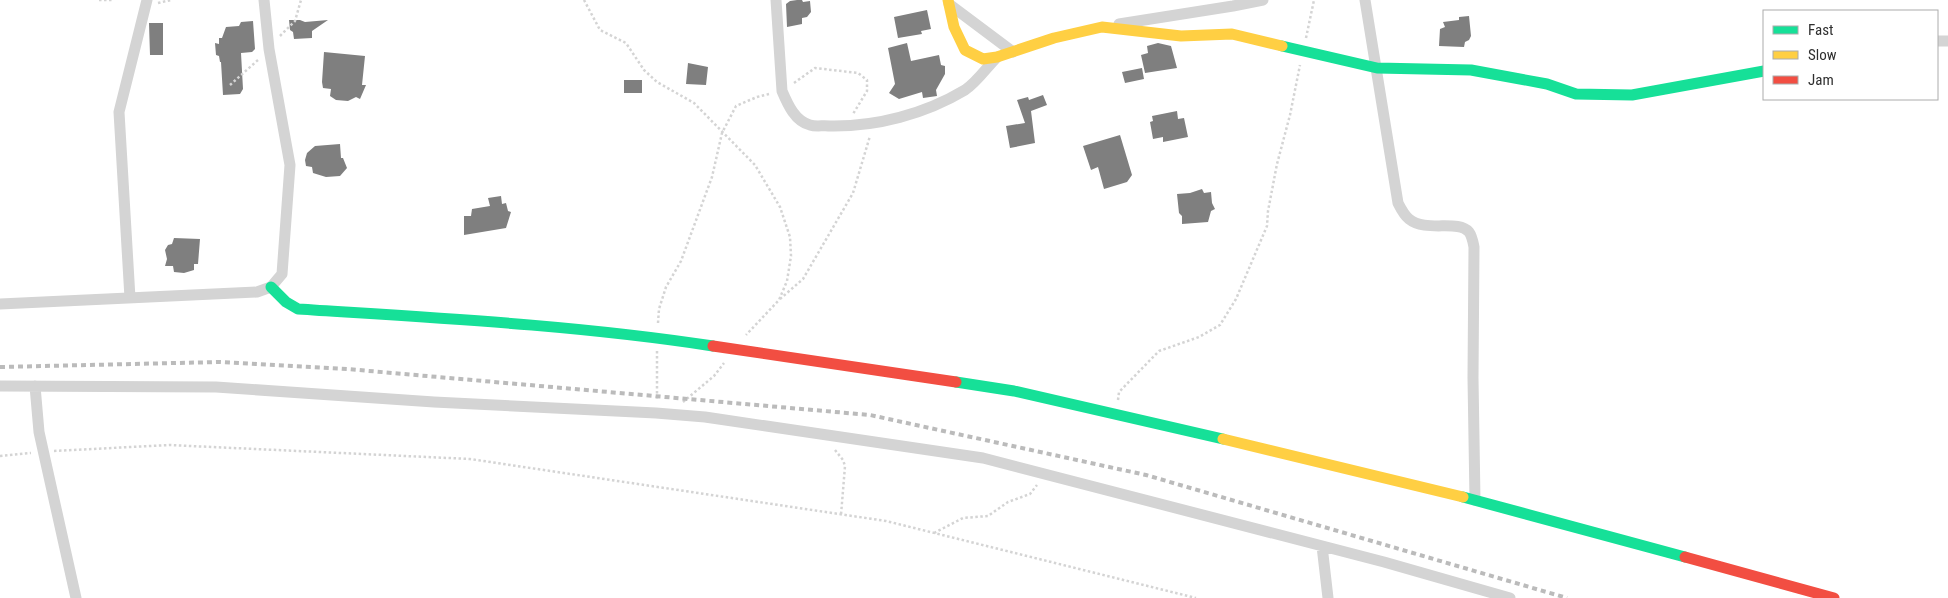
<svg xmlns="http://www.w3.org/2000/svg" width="1948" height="598" font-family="'Roboto Condensed',sans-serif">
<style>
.building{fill:#7f7f7f}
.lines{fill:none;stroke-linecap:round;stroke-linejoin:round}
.path{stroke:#d4d4d4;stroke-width:2.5;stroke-dasharray:2.5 2.5;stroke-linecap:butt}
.street{stroke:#d4d4d4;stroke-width:11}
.fast{stroke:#16e098;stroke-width:11}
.slow{stroke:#ffcf43;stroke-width:11}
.jam{stroke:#f24e42;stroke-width:11}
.rail{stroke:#bbb;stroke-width:4;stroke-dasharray:5 4;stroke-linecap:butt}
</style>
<rect width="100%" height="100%" fill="#fff"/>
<path class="building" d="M797,0H802L803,2L810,1L811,12L807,17L802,18V24L787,27L786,4L790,1Z
M927,10L931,29L921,31L922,34L898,38L894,17Z
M1469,16L1471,36L1469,40L1465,42L1464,47L1439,46L1440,29L1445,27L1443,22L1459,20V17Z
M289,20H300L305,22L328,20L312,31V38L294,39L293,32L290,30Z
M253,21L255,49L252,52L241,53L243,89L240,94L223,95L221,62H220L219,56L216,55L215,43L219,44V38H222L226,27L239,26L241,22Z
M149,23H163V55H150Z
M907,43L911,61L939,55L941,65L945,66V74L936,90L937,96L923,98L922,92L899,99L889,93L895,84L888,48Z
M1158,43L1171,46L1177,68L1145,73L1141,55L1148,53L1147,46Z
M324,52L365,56L362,85H366L360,99L356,97L348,101L336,100L330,96L331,89L323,88L322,82Z
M688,63L708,67L706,85L686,84Z
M1142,68L1144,79L1125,83L1122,72Z
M624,80H642V93H624Z
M1043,95L1047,105L1031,111L1035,143L1010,148L1006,126L1025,123L1017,100L1028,97L1029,100Z
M1177,111L1178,119L1184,118L1188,137L1163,142V137L1153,139L1150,122L1153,121L1152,116Z
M1120,135L1132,175L1127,182L1104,189L1098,167L1091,170L1083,146Z
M340,144L341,158H343L347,168L340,176L326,177L313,173L312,167L306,166L305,160L307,153L315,146Z
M1202,189L1204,193L1211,192L1212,203L1215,209L1211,211L1208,222L1182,224V216L1179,213L1177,194L1190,193Z
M501,196L502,204L506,203L508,211L511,212L506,228L464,235V216H471L472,209L490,206L488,198Z
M174,238L200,239L198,264H194V270L184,273L174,272L173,266H165L167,259L165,250L168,245L172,244Z"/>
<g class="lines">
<path class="path" d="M99,0H114
M584,0L600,30L626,43L644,70L657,82L694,103L755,165L780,207L790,237L791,256L787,281L779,300L746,335
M158,3L171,0
M280,36L295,21L301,0
M1306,38L1314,0
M794,83L815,68L858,73L867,80V91L853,114
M230,85L258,60
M780,299L803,279L853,193L870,136
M658,323L659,309L666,287L681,261L712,177L722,133L736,106L757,97L769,94
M657,351V400
M1118,400L1119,392L1159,351L1199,337L1220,325L1236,299L1267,226L1268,211L1277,164L1290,115L1300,65
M683,402L714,376L724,363
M835,450L843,460L845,466L841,515
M54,451L169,445L470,459L886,521L1196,598
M0,456L31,453
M934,533L963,518L988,516L1008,502L1030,494L1037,485"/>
<path class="street" d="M776,0L782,91C788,105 795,121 810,125C816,127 824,125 829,126C876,127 925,114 965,90C977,82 987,67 997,57
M1365,0L1398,203C1401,209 1404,215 1409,219C1426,233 1458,219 1469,232C1472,236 1473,242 1474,247L1473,378L1475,500
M949,4L1013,52
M1119,24L1233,6L1263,0
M1937,41H1948
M130,298L119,112L147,0
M0,304L257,292L271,287L282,274L290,165L269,49L264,0
M0,386L216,387L434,402L656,413L705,417L983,458L1384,562L1510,598
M35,386L39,432L76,598
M1322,546L1328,598"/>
<path class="fast" d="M1282,46L1377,68L1471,70L1547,84L1576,94L1632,95L1764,71
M271,287L286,302L298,309C437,318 576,325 713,346
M956,382L1014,391L1223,439
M1463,497L1685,557"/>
<path class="slow" d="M948,0L954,27L965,50L983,59L997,57L1054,38L1102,27L1181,36L1232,34L1282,46
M1223,439L1463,497"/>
<path class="jam" d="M713,346L956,382
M1685,557L1834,598"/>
<path class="rail" d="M0,367L220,362L347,369L870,415L1146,475L1567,598"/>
</g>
<rect x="1763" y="10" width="175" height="90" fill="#ffffff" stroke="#acacac"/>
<rect x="1773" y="26" width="25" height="8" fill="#16e098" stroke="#acacac"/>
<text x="1808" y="35" font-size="15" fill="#2f2f2f">Fast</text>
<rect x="1773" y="51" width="25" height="8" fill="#ffcf43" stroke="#acacac"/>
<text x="1808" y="60" font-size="15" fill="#2f2f2f">Slow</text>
<rect x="1773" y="76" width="25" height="8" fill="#f24e42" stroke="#acacac"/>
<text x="1808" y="85" font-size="15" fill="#2f2f2f">Jam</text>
</svg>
